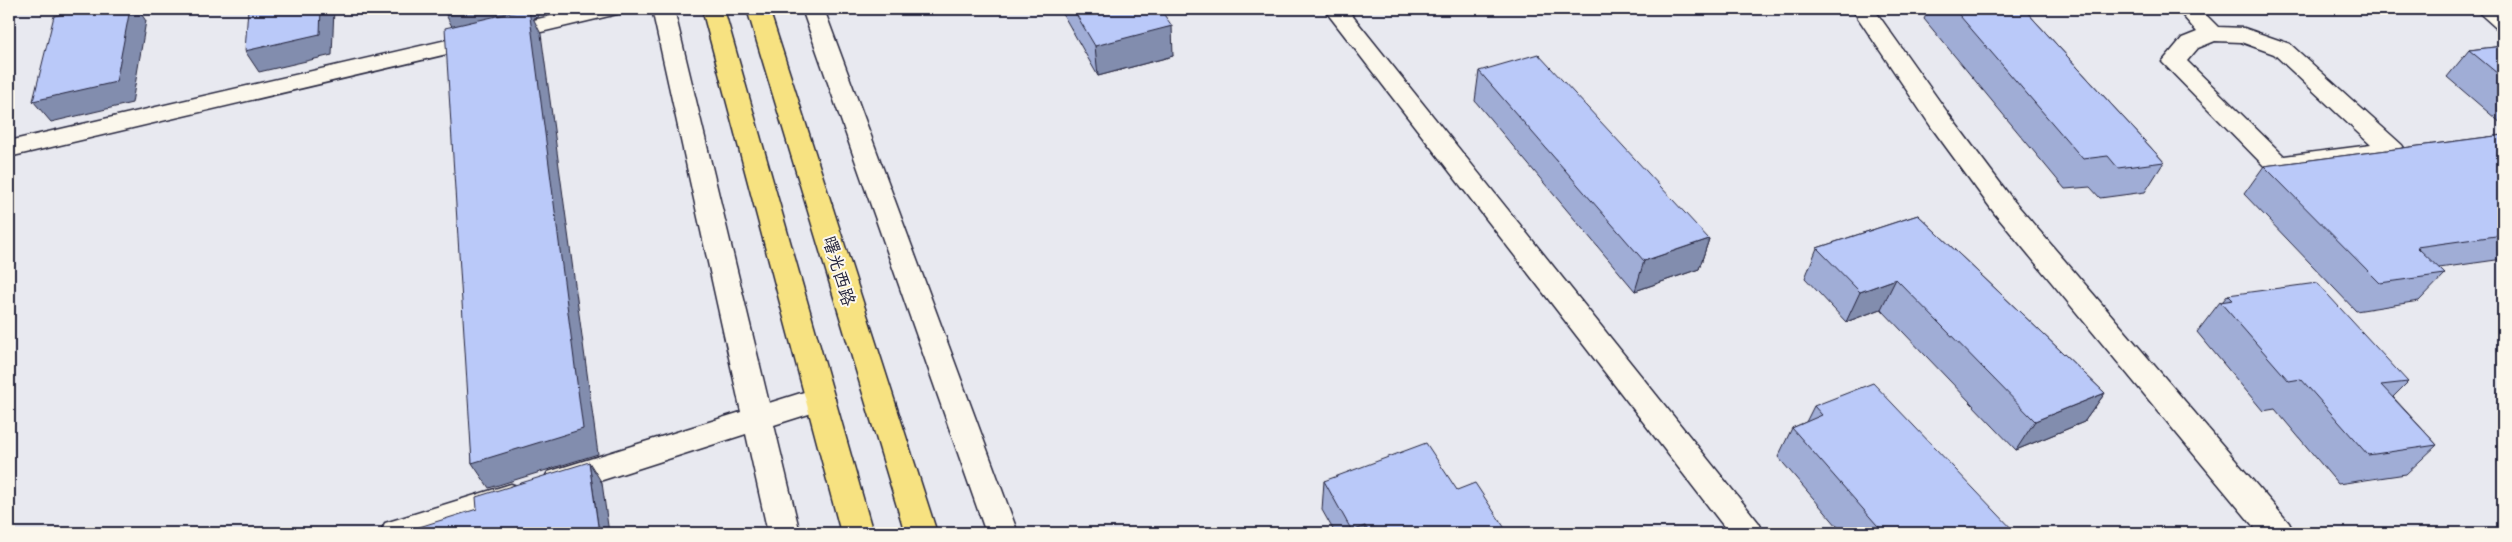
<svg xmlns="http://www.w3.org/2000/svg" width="2512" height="542" font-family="'Architects Daughter','LXGW WenKai TC',sans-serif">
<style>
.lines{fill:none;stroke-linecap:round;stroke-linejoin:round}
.minor-casing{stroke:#22223b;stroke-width:3}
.major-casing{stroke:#22223b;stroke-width:3}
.minor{fill:#fbf7ec;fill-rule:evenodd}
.major{fill:#f7e281;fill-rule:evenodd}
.wall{fill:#a0add6;stroke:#22223b}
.shaded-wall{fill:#828dae;stroke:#22223b}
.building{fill:#bac9f9;stroke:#22223b}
.labels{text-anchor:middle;stroke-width:4;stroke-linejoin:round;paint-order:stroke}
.street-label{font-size:18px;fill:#22223b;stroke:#fbf7ec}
</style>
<rect width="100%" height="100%" fill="#e8e9f0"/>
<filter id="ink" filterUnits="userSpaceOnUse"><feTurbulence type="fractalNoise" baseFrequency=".02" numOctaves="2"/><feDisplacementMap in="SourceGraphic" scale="10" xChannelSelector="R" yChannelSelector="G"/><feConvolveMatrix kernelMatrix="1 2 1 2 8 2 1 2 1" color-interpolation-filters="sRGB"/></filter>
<g filter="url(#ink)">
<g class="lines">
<g class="minor-casing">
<path id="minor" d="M581,9H620L617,14L609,16L9,157V141Z
M652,9H674L769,403L820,387L831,391L835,399L831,407L774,425L800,533H768L746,434L559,494L548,490L543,481L548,472L741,412Z
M802,9H824L1018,533H986Z
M1324,9H1347L1759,523L1764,533H1729Z
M1852,9H1874L1950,116L2013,200L2289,523L2294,533H2259L1995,214L1932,128Z
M2177,9H2200L2218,27L2244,28L2290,44L2402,145L2406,151L2402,157L2278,174L2269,171L2162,62L2182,38L2197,32ZM2215,41L2241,42L2274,54L2371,145L2284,156L2187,61L2198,48Z
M2475,9H2500L2503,11V29L2495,27Z
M511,484L522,488L527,497L522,506L439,533H380L385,523Z"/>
</g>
<g class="major-casing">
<path id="major" d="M702,9H724L873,533H841Z
M747,9H769L937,533H905Z"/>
</g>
<use href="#minor" class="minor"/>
<use href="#major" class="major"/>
</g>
<path class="wall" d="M1060,9H1161L1173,56L1098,76Z
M1929,9H2024L2164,162L2145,192L2100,198L2090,187L2065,189L1924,19Z
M2503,46V125L2447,77L2469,50Z
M1479,71L1709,239L1699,269L1635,291L1475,101Z
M2503,135V259L2439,268L2445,274L2419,301L2356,311L2244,194L2264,166Z
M1918,215L2105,393L2084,422L2016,450L1881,309L1846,322L1805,278L1817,248Z
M2228,295L2408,382L2393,397L2437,445L2406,474L2338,484L2275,409L2263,411L2197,332L2220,302H2222Z
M1814,406L2016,533H1843L1778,457L1792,428L1806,422Z
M1324,481L1457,490L1508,533H1335L1322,510Z"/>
<path class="shaded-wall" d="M130,9H138L146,21L132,103L51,122L33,101Z
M321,9H334L332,55L259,72L245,51Z
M445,9H537L538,17L533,18L541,34L598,454L489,488L472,463L457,36L446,15H448Z
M1156,9H1161L1162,28L1172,26L1173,56L1098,76L1095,46Z
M1709,239L1699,269L1635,291L1644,261Z
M1896,279L1881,309L1846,322L1860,292Z
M2105,393L2084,422L2016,450L2035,421Z
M589,462L602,483L609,533H599Z
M1365,526V533H1352V531Z"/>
<path class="building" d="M90,9H130L116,82L33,101L54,16Z
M248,9H321L320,34L245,51Z
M446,9H474L446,15Z
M527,9H529L583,429L472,463L445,28Z
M1073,9H1160L1172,26L1095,46Z
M1954,9H2024L2164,162L2118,168L2108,156L2083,159Z
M2503,46V78L2469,50Z
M1538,54L1709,239L1644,261L1479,71Z
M2503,135V235L2417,247L2445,274L2380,283L2264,166Z
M1918,215L2105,393L2035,421L1896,279L1860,292L1817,248Z
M2317,283L2408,382L2381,385L2437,445L2368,455L2301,379L2289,381L2220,302L2233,300L2228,295Z
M1873,383L2016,533H1884L1792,428L1822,415L1814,406Z
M1426,443L1457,490L1475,483L1508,533H1370L1365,526L1352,531L1324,481Z
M589,462L599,533H400L477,509L476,497Z"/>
</g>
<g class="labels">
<g class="street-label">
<text transform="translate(839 271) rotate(73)" y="6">曙光西路</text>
</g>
</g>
<rect width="2512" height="542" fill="none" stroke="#fbf7ec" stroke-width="30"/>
<rect x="15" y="15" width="2482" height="512" fill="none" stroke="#22223b" stroke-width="2" filter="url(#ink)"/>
</svg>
